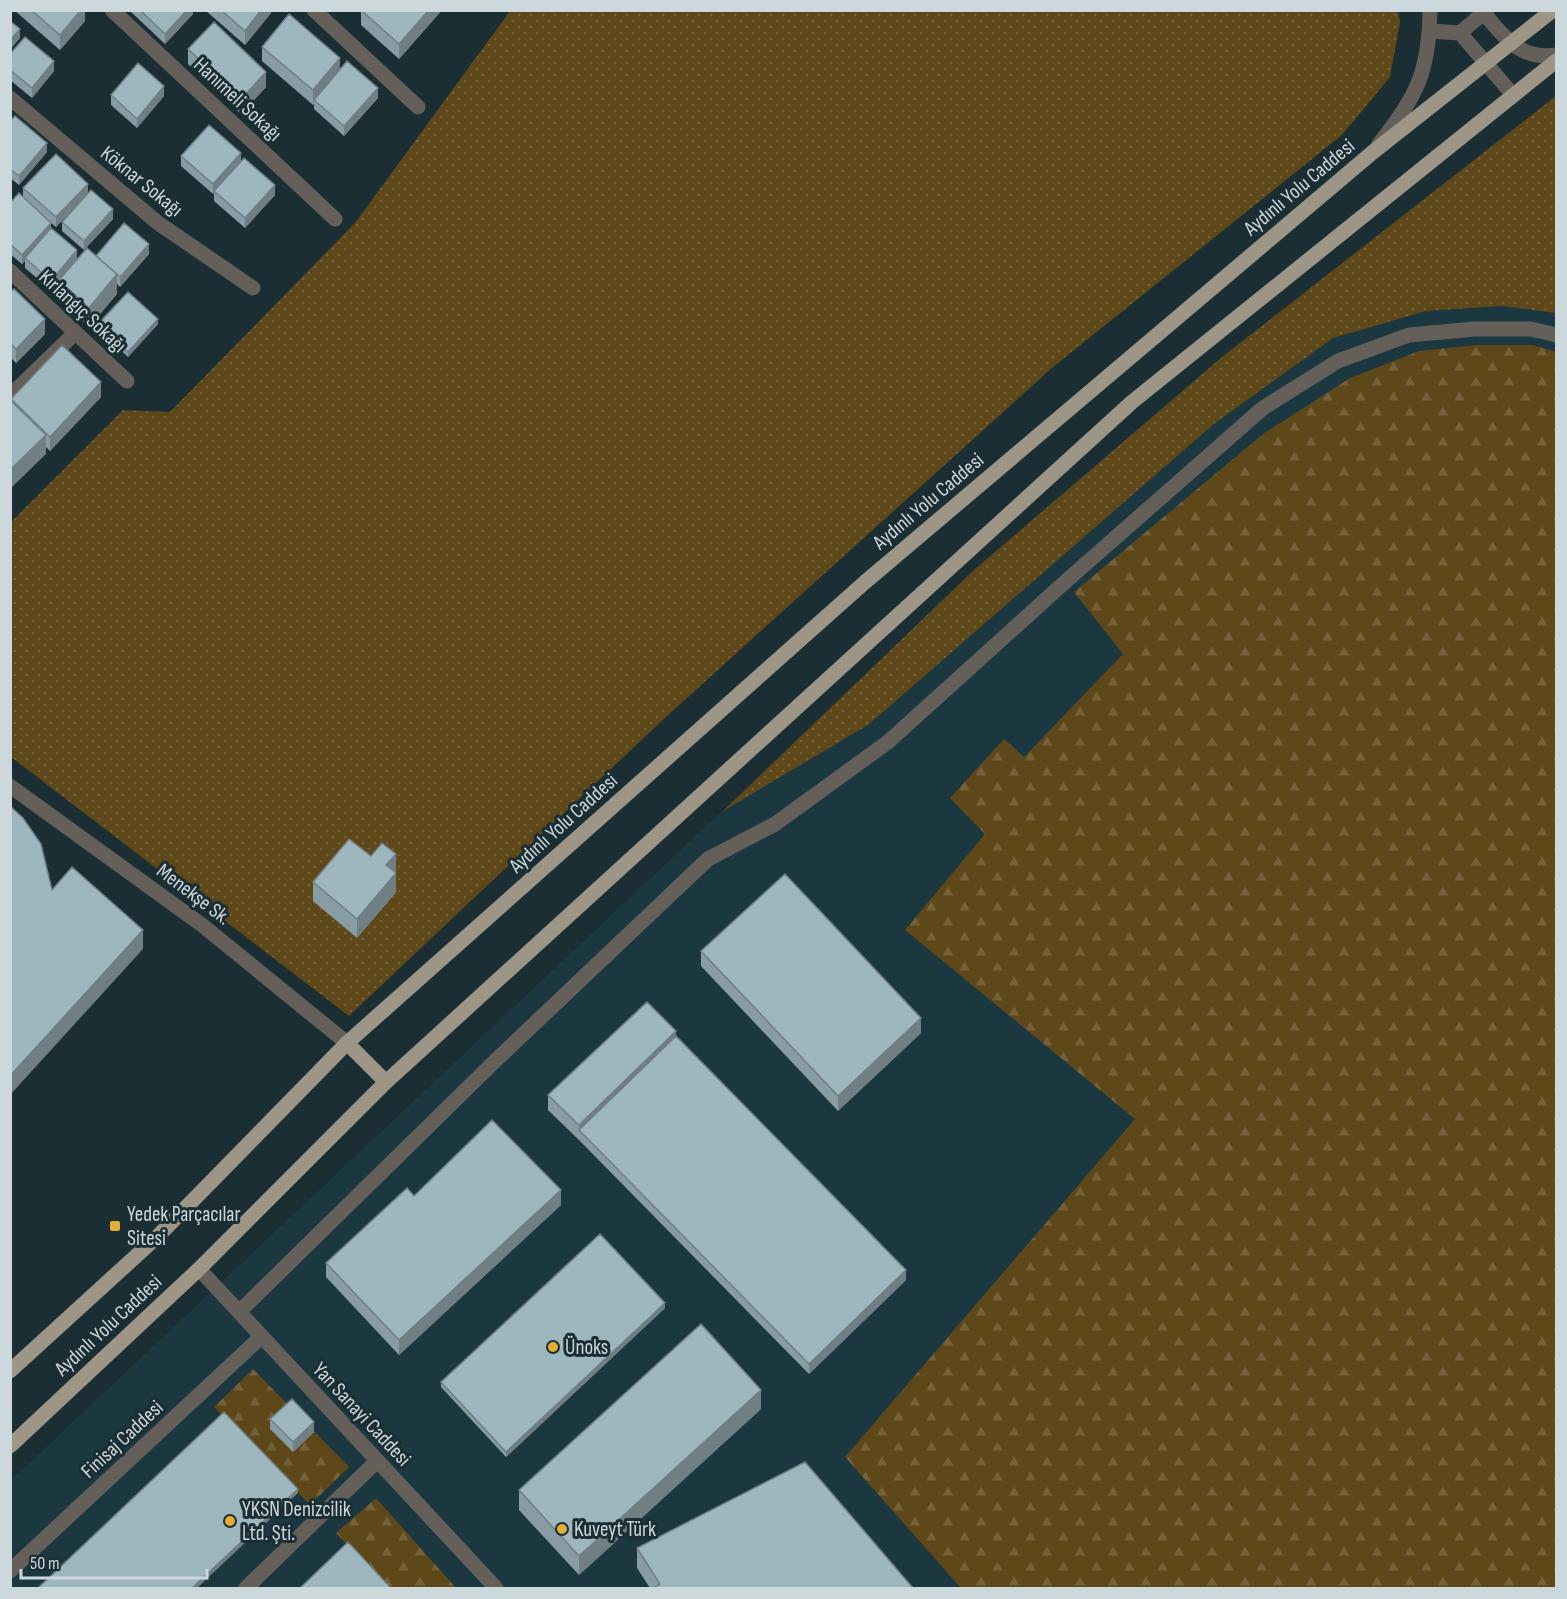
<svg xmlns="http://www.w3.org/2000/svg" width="1567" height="1599" font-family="'Sofia Sans Condensed',sans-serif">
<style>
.built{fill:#1b3840}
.grass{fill:url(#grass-dots)}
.forest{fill:url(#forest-firs)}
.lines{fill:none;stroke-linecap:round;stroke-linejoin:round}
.minor{stroke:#646059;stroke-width:15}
.major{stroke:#9d9586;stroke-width:15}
.wall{fill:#889da3}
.shaded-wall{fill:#6f7f84}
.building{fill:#9eb6bd;stroke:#6f7f84;stroke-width:1.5}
.poi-dot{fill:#e4ad35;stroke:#1a2e34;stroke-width:2}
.labels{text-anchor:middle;stroke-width:6;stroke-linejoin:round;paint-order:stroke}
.street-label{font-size:21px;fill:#ccd8db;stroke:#1a2e34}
.poi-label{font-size:21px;fill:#ccd8db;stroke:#1a2e34;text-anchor:start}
</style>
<defs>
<pattern id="grass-dots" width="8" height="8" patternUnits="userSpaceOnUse" patternTransform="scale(1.5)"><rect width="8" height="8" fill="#5e4719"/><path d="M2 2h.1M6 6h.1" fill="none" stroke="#74613a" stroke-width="1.8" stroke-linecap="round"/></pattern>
<pattern id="forest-firs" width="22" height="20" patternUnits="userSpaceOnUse" patternTransform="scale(1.5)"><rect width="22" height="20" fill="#5e4719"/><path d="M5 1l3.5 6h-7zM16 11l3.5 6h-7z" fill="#74613a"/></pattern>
</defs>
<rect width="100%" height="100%" fill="#1a2e34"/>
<path class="built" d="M1556,96V1588H11V1480L739,795L974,570Z"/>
<path class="grass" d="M510,11H1398L1400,22L1390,77L1342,135L1053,367L667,716L349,1016L11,757L10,523L123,410L170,412L355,223Z
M1556,96V313L1502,306L1426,311L1333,338L1215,423L868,725L723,811L974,570L1222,357Z"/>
<path class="forest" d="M1477,345H1533L1556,352V1588H961L845,1457L1135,1119L905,930L985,834L950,798L1004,739L1024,757L1123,654L1074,592L1263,434L1350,378L1419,351Z
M253,1369L349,1467L310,1505L214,1407Z
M376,1498L456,1588H387L336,1533Z"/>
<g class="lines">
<path class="minor" d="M112,10L335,219
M314,10L418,107
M1481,10C1503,35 1519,61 1556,55
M1430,31L1460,33L1487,10
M1460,33L1513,95
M10,98L158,223L253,288
M1379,144C1417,95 1429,73 1430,10
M10,271L127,381
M10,396L75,333
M10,786L202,925L347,1043
M199,1269L496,1588
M239,1312L493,1063L708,859L775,824L888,742L1065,582L1263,408L1338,361L1409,335L1475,329H1531L1556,335
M10,1571L261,1337
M246,1588L377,1461"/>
<path class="major" d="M347,1043L386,1082
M10,1371L158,1236L347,1043L864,583L1373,152L1553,10
M10,1446L199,1269L386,1082L1132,402L1556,61"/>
</g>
<path class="wall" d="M14,10H85V21L60,50Z
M129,10H193V14L165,44Z
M205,10H271V13L245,45Z
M361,10H442L399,59L361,25Z
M262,47L340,70L378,98L344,136L314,109V104L313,105L262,61Z
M188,49L266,87L241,114L188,64Z
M10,54L54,71L32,98L10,80Z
M111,95L164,96L137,128L111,105Z
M10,121L47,152L19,185L10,178Z
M181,156L241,162L275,195L245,228L214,201V192L213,194L181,166Z
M23,188L88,193L113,219L84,250L62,231V222L75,207L56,227L51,223V228L77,259L96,256L149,254L120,287L117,284V294L89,327L59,299V282L51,290L25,268V261L22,264L10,254V203L23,197Z
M10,292L45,334L16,363L11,358L10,361Z
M98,324H158L128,357L98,329Z
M101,397L50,451L46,447V454L11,399Z
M396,854V892L357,938L313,901V882L371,856Z
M701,951L921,1033L838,1111L701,966Z
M676,1036L906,1280L809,1374L579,1140L548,1110V1095Z
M414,1196L561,1205L399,1355L326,1277V1263Z
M665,1308L506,1457L441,1387V1382Z
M761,1409L579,1575L519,1510V1490Z
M270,1419L314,1432L293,1452L270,1429Z
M637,1548L913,1588H650L637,1568Z"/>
<path class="shaded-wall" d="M81,10H85V21L60,50V35Z
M187,10H193V14L165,44V34Z
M261,10H271V13L245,45V31Z
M429,10H442L399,59V44Z
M20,29V38L10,50V40Z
M340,58V72L314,100L313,105V90Z
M54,61V71L32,98V88Z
M266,72V87L241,114V99Z
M164,86V96L137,128V119Z
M378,88V98L344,136V126Z
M47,143V152L19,185V176Z
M241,153V163L213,194V184Z
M88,184V193L56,227V217Z
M275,185V195L245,228V218Z
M113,209V219L84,250V241Z
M51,223V233L25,258V261L22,264V255Z
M149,244V254L120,287V277Z
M77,250V260L51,290V281Z
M117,274V294L89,327V308Z
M45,319V334L16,363V349Z
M158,319V324L128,357V352Z
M101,382V397L50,451V437Z
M46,435V454L10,489V470Z
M396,854V892L357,938V919L386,865Z
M143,930V949L10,1095V1076Z
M921,1018V1033L838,1111V1096Z
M676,1031V1046L579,1130V1125Z
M561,1190V1205L399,1355V1340Z
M906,1270V1280L809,1374V1364Z
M665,1303V1308L506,1457V1452Z
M761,1390V1409L579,1575V1556Z
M314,1422V1432L293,1452V1442Z
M298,1489V1493L197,1588H192Z"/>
<path class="building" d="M31,10H81L60,35Z
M140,10H187L165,34Z
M221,10H261L245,31Z
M361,10H429L399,44Z
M289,14L340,58L313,90L262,47Z
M10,21L20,29L10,40Z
M214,22L266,72L241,99L188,49Z
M25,37L54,61L32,88L10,70V54Z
M347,61L378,88L344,126L314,100Z
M138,63L164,86L137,119L111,95Z
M15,116L47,143L19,176L10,169V121Z
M209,125L241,153L213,184L181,156Z
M56,154L88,184L56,217L23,188Z
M244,158L275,185L245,218L214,191Z
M91,190L113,209L84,241L62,222Z
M19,193L51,223L22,255L10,244V203Z
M124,223L149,244L120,277L96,256Z
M51,228L77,250L51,281L25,258Z
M87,248L117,274L89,308L59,280Z
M14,289L45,319L16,349L10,343V292Z
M128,292L158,319L128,352L98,324Z
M62,345L101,382L50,437L11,399Z
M10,400L46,435L10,470Z
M10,806L23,818L41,844L52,890L72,867L143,930L10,1076Z
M349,839L371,856L382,843L396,854L386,865L396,873L357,919L313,882Z
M785,874L921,1018L838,1096L701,951Z
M647,1002L676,1031L579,1125L548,1095Z
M676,1036L906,1270L809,1364L579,1130Z
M492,1120L561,1190L399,1340L326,1263L407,1188L414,1196Z
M600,1234L665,1303L506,1452L441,1382Z
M701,1324L761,1390L579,1556L519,1490Z
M292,1399L314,1422L293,1442L270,1419Z
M224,1412L298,1489L192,1588H38Z
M805,1462L913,1588H653L660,1584L637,1548Z
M348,1542L391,1588H300Z"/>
<g class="poi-dot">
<rect x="109" y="1220" width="12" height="12" rx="3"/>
<circle cx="553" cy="1347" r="6"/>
<circle cx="230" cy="1521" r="6"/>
<circle cx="562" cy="1529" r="6"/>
</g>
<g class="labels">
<g class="street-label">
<text transform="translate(238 99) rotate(43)" y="7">Hanımeli Sokağı</text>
<text transform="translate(142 181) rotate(39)" y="7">Köknar Sokağı</text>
<text transform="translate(1299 187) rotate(-40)" y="7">Aydınlı Yolu Caddesi</text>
<text transform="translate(83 311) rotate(43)" y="7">Kırlangıç Sokağı</text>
<text transform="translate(928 501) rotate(-40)" y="7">Aydınlı Yolu Caddesi</text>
<text transform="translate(563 823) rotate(-42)" y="7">Aydınlı Yolu Caddesi</text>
<text transform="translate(194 894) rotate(37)" y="7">Menekşe Sk.</text>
<text transform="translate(108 1325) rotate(-43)" y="7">Aydınlı Yolu Caddesi</text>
<text transform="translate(362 1414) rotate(47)" y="7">Yan Sanayi Caddesi</text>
<text transform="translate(122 1439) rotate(-43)" y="7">Finisaj Caddesi</text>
</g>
<g class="poi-label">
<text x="127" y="1221">Yedek Parçacılar<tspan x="127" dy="24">Sitesi</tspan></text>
<text x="565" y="1354">Ünoks</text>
<text x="242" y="1516">YKSN Denizcilik<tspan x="242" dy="24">Ltd. Şti.</tspan></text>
<text x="574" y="1536">Kuveyt Türk</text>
</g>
</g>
<rect width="1567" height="1599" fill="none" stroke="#ccd8db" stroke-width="24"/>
<path d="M21 1569v9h186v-9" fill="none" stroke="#ccd8db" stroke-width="3"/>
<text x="30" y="1569" font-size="18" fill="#ccd8db" stroke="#1a2e34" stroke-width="4.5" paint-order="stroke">50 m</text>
</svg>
